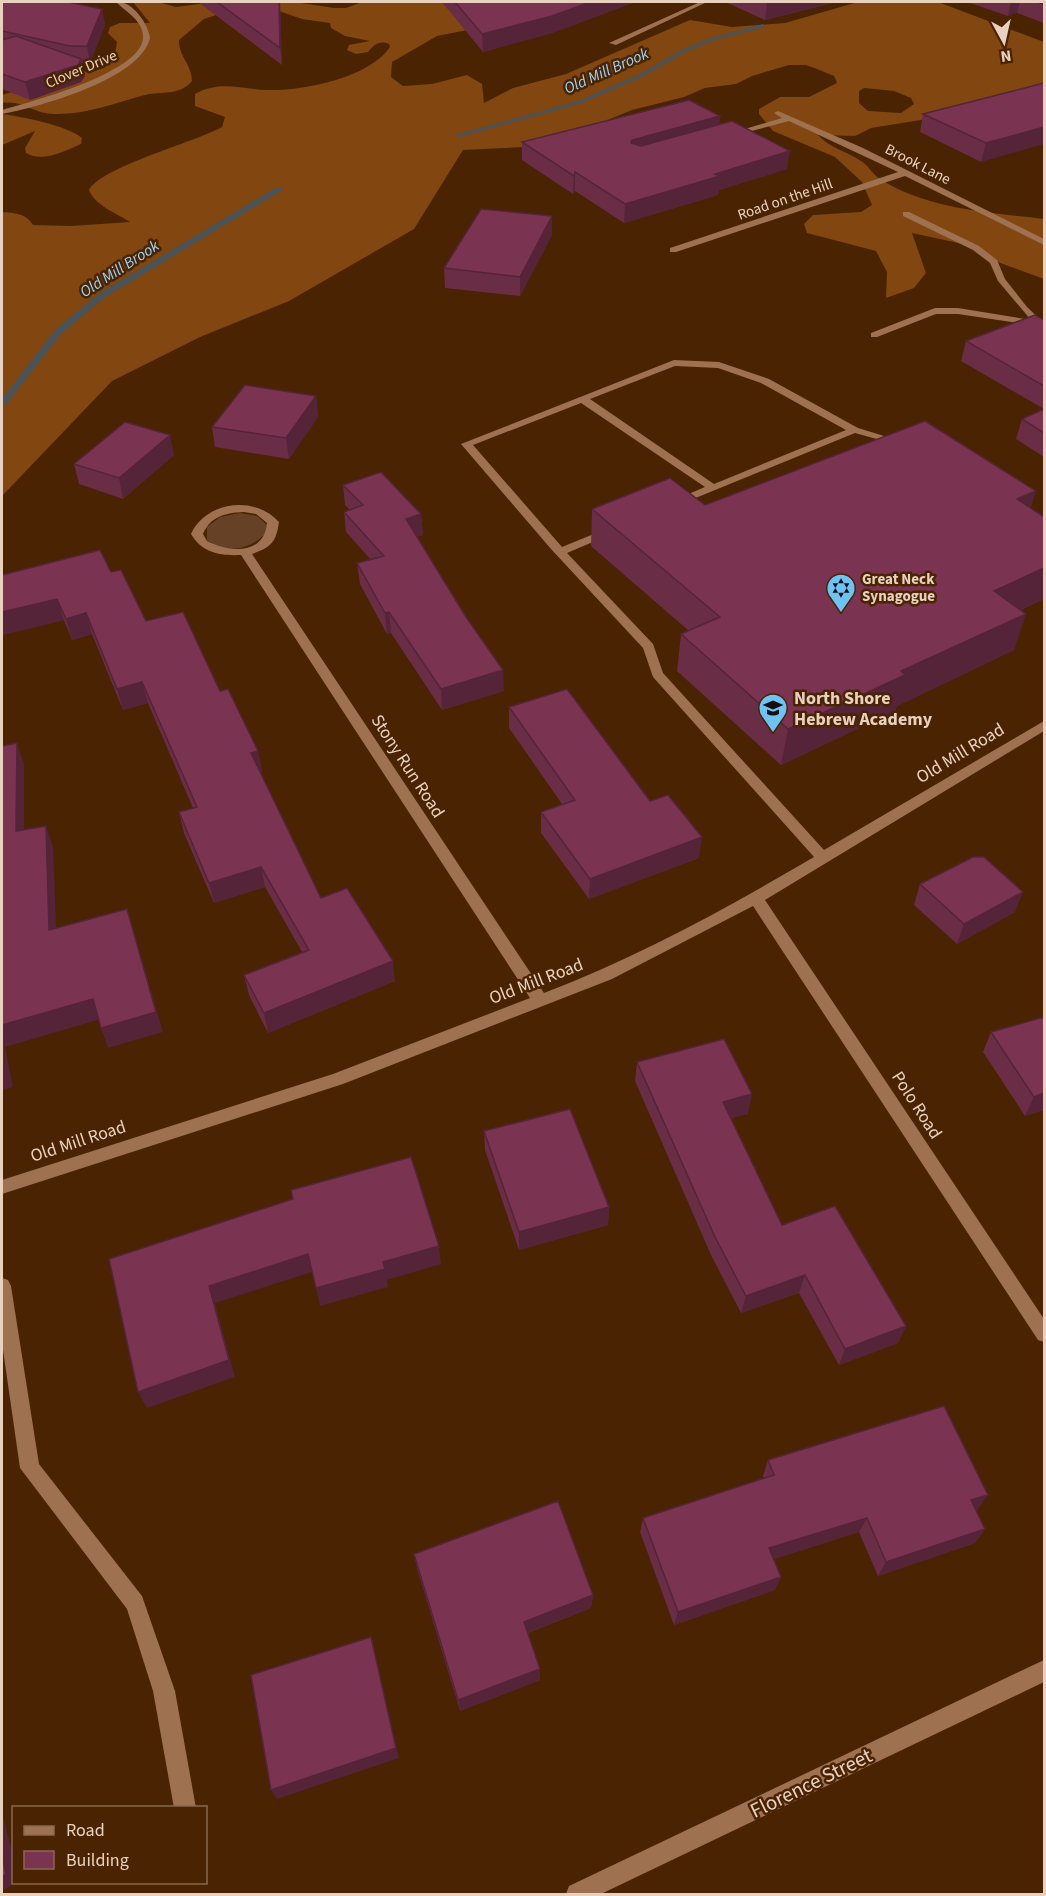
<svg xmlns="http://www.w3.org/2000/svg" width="1046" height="1896" font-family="'Source Sans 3',sans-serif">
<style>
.green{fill:#664125}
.forest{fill:#824610;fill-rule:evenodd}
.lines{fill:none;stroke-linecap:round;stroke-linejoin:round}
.stream{fill:#495358;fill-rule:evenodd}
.minor{fill:#9e7150;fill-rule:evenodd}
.wall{fill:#692d46}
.shaded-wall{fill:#552439}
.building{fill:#7a3451;stroke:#552439;stroke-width:1.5}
.labels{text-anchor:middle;stroke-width:5;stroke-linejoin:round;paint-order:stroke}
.far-street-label{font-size:15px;fill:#e9d1c0;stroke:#492302}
.far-poi-label{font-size:15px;font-weight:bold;fill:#e9d1c0;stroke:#492302;text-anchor:start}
.far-water-label{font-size:16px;font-style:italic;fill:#98d3f8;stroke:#492302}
.poi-label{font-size:18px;font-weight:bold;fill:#e9d1c0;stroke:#492302;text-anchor:start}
.street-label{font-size:18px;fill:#e9d1c0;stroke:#492302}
.near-street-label{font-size:21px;fill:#e9d1c0;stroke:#492302}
</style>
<rect width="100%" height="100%" fill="#492302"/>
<path class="green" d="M240,513L257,516L267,525L268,530C254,549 226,556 207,540V527L220,517Z"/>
<path class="forest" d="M133,2H158L176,7L214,2H295L334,8H346L362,2H453L503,23L437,36L392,62L391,77L403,86L432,84L467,75L482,84L484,103L513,88L566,74L690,20L732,27L785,23L858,2H938L1044,42V83L927,119L871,128L855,136L818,135C830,148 846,151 861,161C869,166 873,175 880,179C929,210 989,212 1044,219V279L995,261L963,244L912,233L926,273L914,288L886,298L887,272L876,251L807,233L804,224L813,215L861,212L872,205L862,182L835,157L773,131L759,114V109L780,97H809L837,83L834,76L817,69L806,65H789L752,76L736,84L705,88L684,97L632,110L545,146L463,150L414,229L289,301L200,337L112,381L2,496V212C14,213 26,213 33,225L71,226L130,222C118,214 94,205 89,190C101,167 195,142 222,127L225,117L195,106V94C219,80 241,89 267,90C303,91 369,78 390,47L389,44C379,40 374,45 368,52L356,54L347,50L349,45L370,41L345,36L331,28L330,23L302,19L279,11L219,14L204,19L179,40C178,55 192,65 192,81C180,96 161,91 145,95C114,103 86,115 54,114C33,114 24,100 2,103V95L81,70L89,73L104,68L114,60L117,42L108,33L110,27L120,23H150ZM864,88L894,91L911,98L914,104L901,113L868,111L859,103V91Z
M2,114C23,117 66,125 82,138L81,144C65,151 43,163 26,153L25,148L35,131L2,145Z"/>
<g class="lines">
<path class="stream" d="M763,24L765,27L715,40L687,51L644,76L582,103L459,137L455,135L578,101L640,74L683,49L711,38Z
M277,187L284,189L104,298L61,334L5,406L2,407V399L55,330L98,294Z"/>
<path class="minor" d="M116,2C132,0 148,23 150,38C141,79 39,107 2,114V110C30,102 141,73 143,38C144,21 126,12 116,2Z
M700,2H707L616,45L609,43Z
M778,111L863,148L1044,239V245L905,176L676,252H670V248L898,172L789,121L729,137L725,135L782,118L774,113Z
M903,212H909L979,246L997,260L1005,279L1027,307L1044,323V327L958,314H936L877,337H871V333L935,308H958L1031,320L998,281L990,263L973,250L903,216Z
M674,360L719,362L769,379L858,428L907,443L902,446L855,433L676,506L672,505V501L705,487L581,403L473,445L562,547L606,529H614V533L567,553L653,644L663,673L824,850L1044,721V731L765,900L1044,1319V1342L1038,1340L753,906L612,979L343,1084L2,1194V1180L333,1074L530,998L241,555C221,556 202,553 191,534C206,501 255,495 279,522C276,543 271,547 252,554L544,993C638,957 727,908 814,857L653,677L643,648L551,549L461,444ZM675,366L718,368L761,383L846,430L714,484L590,399ZM244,512L256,514L267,523C264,555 230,553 207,541L203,534C211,516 225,513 244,512Z
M2,1278L8,1280L11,1286L39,1464L142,1596L175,1691L196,1808H174L153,1691L127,1609L20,1468L2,1343Z
M1044,1660V1682L601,1894H566L569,1886Z"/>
</g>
<path class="wall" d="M2,2L102,9L105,25L90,63H82L85,76L81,82L30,100L2,89Z
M198,2H280L282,65Z
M442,2H635L552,33L483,52Z
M725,2H837L765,20Z
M967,2H1044V23L1017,13L1008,16Z
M1044,83L981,162L920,132L923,114Z
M720,125L787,169L719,190L718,195L624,223L575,191L573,194L522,160V142Z
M552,235L520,296L445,288L444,268Z
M1044,320V409L961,361L966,341Z
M316,396L318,417L289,459L215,447L212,427Z
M1044,409V457L1016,439L1022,419Z
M174,455L123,499L79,484L74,464Z
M343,485L421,514L423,535L416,537L504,691L442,710L391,633L387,634L360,584L357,563L371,560L346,532L344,512L350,510L345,505Z
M705,505L1031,508L1044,517V599L1021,610L1014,650L897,706L895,711L781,765L677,671L681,634L689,631L591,546L592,509Z
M111,572L146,621L220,691L258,751L262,772H260L321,898L395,981L268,1033L249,995L244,975L302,952L265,887L214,903L184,833L179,812L193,808L148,703L123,710L92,634L72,640L64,620L2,635Z
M509,707L650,801L699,858L589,899L541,833V812L562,804L509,728Z
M920,884L1015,912L957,944L914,905Z
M1044,1017V1110L1025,1116L983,1052L991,1032Z
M637,1062L748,1114L731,1118L782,1225L906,1326L898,1343L839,1365L799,1293L741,1313L711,1255L635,1081Z
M484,1131L609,1207L608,1225L519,1250L485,1150Z
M768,1460L978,1509L976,1510L985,1529L975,1543L878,1576L859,1532L774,1559L775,1590L674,1625L640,1532L643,1518L764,1478L763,1476Z
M414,1554L593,1595L591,1608L528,1633L540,1669V1680L460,1711L417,1568Z"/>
<path class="shaded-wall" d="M279,2H280L282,65L280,48Z
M590,2H635L552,33L483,52L482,34Z
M771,2H837L765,20L767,3Z
M1011,2H1020L1017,13L1008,16Z
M102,9L105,25L90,63L87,46Z
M81,59L85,76L81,82L30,100L25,82Z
M720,116L719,133L630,161L631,143L632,140Z
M1044,127V144L981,162L986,143Z
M790,151L787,169L719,190L718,195L624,223L625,204L715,174Z
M575,172V191L573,194L574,176Z
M552,216V235L520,296V277Z
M316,396L318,417L289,459L286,438Z
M170,435L174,455L123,499L119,478Z
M1036,491L1025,527L1017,499Z
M421,514L423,535L407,540L406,519Z
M1044,568V599L983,627L994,591Z
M57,599L64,620L2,635V612Z
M389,612L391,633L387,634L385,613Z
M86,613L92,634L72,640L66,619Z
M1026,614L1014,650L897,706L895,711L781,765L788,729L901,671Z
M503,670L504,691L442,710L441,689Z
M142,682L148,703L123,710L117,689Z
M17,743L24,764V852L16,831Z
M258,751L262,772L255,774L251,753Z
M46,826L53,847L57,951L49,930Z
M702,837L699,858L589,899L590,879Z
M261,867L265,887L214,903L209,883Z
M1023,892L1015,912L957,944L964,924Z
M127,909L163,1032L108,1048L101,1028Z
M393,961L395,981L268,1033L264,1013Z
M93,999L101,1019L5,1047L13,1087L2,1090V1025Z
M1044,1093V1110L1025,1116L1034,1097Z
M752,1094L748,1114L720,1121L723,1102Z
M609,1207L608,1225L519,1250V1232Z
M439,1246L441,1264L387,1280L388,1287L320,1306L316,1288L383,1262Z
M308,1254L312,1272L215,1303L235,1377L147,1408L138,1392L209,1286Z
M805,1275L799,1293L741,1313L746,1296Z
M906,1326L898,1343L839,1365L845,1349Z
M988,1495L978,1509L961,1515L971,1500Z
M867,1518L859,1532L764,1562L769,1548Z
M985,1529L975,1543L878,1576L886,1562Z
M781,1577L775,1590L674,1625L678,1612Z
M593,1595L591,1608L524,1634V1622Z
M371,1637L399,1758L277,1799L271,1790Z
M540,1669V1680L460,1711L458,1700Z
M2,1813L14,1859V1882H17L2,1891Z"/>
<path class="building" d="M2,2H68L102,9L87,46H70L2,31Z
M217,2H279L280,48Z
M455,2H590L552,16L482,34Z
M1036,2H1044V4Z
M16,36L81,59L78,65L25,82L2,74V40Z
M1044,83V127L986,143L923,114Z
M689,100L720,116L632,140L631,143L641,146L732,121L790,151L715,174L720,176L625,204L575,172L574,176L522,142Z
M481,209L552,216L520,277L444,268Z
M1035,315L1044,320V386L966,341Z
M245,385L316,396L286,438L212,427Z
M1044,409V433L1022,419Z
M925,421L1036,491L1017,499L1044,517V568L994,591L1026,614L901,671L905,675L788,729L681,634L720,617L592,509L670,478L705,505Z
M125,422L170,435L119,478L74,464Z
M381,472L421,514L406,519L466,617L503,670L441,689L389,612L385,613L357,563L384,556L344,512L363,505L343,485Z
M100,550L111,572L121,570L146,621L183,612L220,691L228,689L258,751L251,753L321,898L347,888L393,961L264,1013L244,975L309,950L261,867L209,883L179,812L197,807L142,682L117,689L86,613L66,619L57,599L2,612V575Z
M567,689L650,801L668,795L702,837L590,879L541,812L575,800L509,707Z
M17,743L16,831L46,826L49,930L127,909L156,1012L101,1028L93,999L2,1025V746Z
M973,857H984L1023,892L964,924L920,884Z
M1044,1017V1093L1034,1097L991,1032Z
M724,1039L752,1094L723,1102L782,1225L835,1206L906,1326L845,1349L805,1275L746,1296L715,1237L637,1062Z
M570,1109L609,1207L519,1232L484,1131Z
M411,1157L439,1246L383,1262L385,1269L316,1288L308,1254L209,1286L229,1360L138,1392L109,1259L293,1199L291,1190Z
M944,1406L988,1495L971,1500L985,1529L886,1562L867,1518L769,1548L781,1577L678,1612L643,1518L774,1475L768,1460Z
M558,1501L593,1595L524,1622L540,1669L458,1700L414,1554Z
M371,1637L396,1748L271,1790L251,1675Z
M2,1856L6,1874L2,1877Z"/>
<defs>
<g id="synagogue-pin" transform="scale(1.5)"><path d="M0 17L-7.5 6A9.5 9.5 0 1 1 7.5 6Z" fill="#6fc2f4" stroke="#492302"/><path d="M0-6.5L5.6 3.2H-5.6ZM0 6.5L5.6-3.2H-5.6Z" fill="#111"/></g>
<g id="school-pin" transform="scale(1.5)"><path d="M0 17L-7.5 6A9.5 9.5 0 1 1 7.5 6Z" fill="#6fc2f4" stroke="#492302"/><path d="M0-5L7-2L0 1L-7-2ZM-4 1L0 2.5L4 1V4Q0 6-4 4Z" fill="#111"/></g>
</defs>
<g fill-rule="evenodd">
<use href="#synagogue-pin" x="841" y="588"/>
<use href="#school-pin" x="773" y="708"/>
</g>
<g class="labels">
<g class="far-street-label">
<text transform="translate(81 69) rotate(-23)" y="5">Clover Drive</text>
<text transform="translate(918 164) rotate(27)" y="5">Brook Lane</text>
<text transform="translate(785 199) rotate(-19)" y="5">Road on the Hill</text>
</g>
<g class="far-poi-label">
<text x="862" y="584">Great Neck<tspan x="862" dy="17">Synagogue</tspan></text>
</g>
<g class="far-water-label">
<text transform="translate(606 70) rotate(-24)" y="6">Old Mill Brook</text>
<text transform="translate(119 268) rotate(-33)" y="6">Old Mill Brook</text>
</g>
<g class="poi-label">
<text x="794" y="704">North Shore<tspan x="794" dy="21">Hebrew Academy</tspan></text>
</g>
<g class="street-label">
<text transform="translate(960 753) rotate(-31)" y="6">Old Mill Road</text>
<text transform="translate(408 766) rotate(57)" y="6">Stony Run Road</text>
<text transform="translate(536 981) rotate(-21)" y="6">Old Mill Road</text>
<text transform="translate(917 1105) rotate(57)" y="6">Polo Road</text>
<text transform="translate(78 1141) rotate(-18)" y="6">Old Mill Road</text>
</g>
<g class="near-street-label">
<text transform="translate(811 1783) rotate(-26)" y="7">Florence Street</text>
</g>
</g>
<rect width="1046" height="1896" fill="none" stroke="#e9d1c0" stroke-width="6"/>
<rect x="12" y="1806" width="195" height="78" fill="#492302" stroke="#89694e" stroke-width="1.5"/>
<rect x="24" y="1826" width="30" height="9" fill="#9e7150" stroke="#89694e" stroke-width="1.5"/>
<text x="66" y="1836" font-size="18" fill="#e9d1c0">Road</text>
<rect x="24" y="1851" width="30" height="18" fill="#7a3451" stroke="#89694e" stroke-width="1.5"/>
<text x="66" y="1866" font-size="18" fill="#e9d1c0">Building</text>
<g transform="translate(1004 42) rotate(172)" stroke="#492302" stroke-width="4.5" paint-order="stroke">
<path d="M0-4.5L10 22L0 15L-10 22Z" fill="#e9d1c0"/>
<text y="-9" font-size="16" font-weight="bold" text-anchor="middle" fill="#e9d1c0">N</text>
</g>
</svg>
